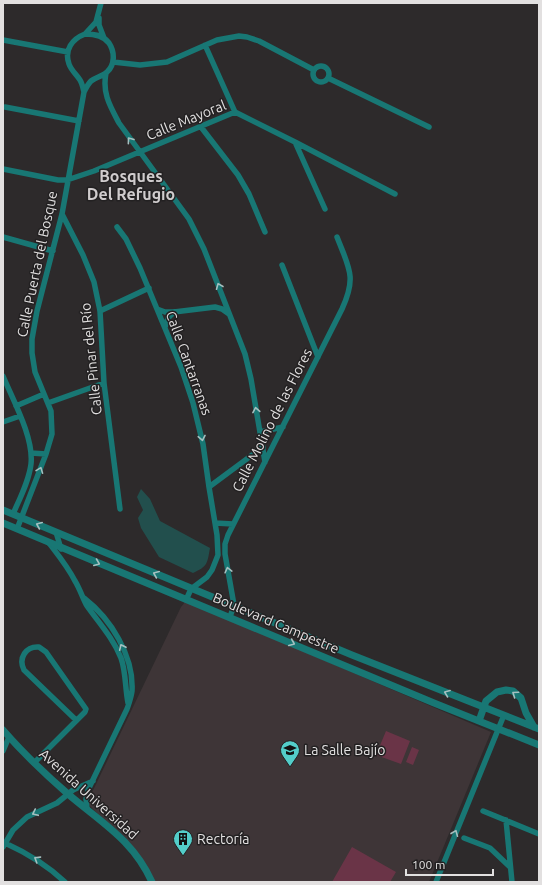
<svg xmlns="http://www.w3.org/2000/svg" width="542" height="885" font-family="Ubuntu,sans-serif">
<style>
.built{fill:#3e3537}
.green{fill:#6a3447}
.water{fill:#224f4d}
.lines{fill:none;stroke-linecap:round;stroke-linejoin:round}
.minor{stroke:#187774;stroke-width:5.5}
.tertiary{stroke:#187774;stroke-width:7}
.oneway{stroke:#a5c0c0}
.labels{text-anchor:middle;stroke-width:3;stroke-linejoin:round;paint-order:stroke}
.street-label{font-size:14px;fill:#e2e0e0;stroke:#232122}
.poi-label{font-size:14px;fill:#e2e0e0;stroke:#232122;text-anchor:start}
.quarter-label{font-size:16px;font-weight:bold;fill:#d0cccd;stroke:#232122}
</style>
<rect width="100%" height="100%" fill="#2d2a2b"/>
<path class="built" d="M186,601L491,732L429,882H154L134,851L87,803L181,607Z"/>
<path class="green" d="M386,731L410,741L401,764L376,755Z
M412,747L419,750L413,765L406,762Z
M352,847L396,872L390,882H332Z"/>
<path class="water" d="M141,489L150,499L160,521L210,548C207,564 208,566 193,573L159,557L141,528L138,518L143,510L137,497Z"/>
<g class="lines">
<path class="minor" d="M99,18V25L104,38
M85,34C94,34 103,35 109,43C115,52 115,65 107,72C103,76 96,77 91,81C88,84 86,88 84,92C83,88 82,83 80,80C76,74 71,70 69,64C64,50 72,39 85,34Z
M85,34L96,22L101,3
M3,40L68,52
M205,45L235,112
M113,62L140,65L167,62L217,40L239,36L247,37L259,41L314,70
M313 74a8 8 0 1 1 16 0a8 8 0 1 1-16 0Z
M106,73C102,93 110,106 119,123L189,219L204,249L245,354L251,379L265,462
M328,78L429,127
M5,107L79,121
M201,127L238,175L249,194L265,232
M295,142L325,209
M3,169L58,180H67L94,171L235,112L295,142L395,194
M62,214L83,255L94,282L100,311L104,383L120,509
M117,227L126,239L140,268L181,367L193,403L203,444L209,487L217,535L218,555L212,570L207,577L191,589L186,600
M3,237L53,251
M282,265L318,357
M157,309L165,312H174L215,307L222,309L229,314
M100,311L149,288
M165,327L168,318L174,312
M3,376C13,400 34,438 31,464C29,481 20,498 13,514
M48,403L104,383
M16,406L44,394
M3,422L20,416
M260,432L283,427
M31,453L46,454
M209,487L263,447
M215,523L233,524
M17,529L46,454L52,434L51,411L35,372L32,353V339L37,311L62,214L84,92
M56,532L61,549
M49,543C59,556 68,567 75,581C80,589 83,599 87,606C99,623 113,638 121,658C126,672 125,688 128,703
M84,598C111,619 134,656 132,691C131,698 129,703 127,709L88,790L86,799L87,809
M230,617L234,605L225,554V544L228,535L342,309C357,277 349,268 337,237
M3,751L9,737
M34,763L85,712L86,709L46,652L39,647C26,646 18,658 24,670L76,720
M483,811L539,834
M506,820L512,882
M464,838L490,848L510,867
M5,843C27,853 47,865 65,882
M3,847L13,830L27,817L57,803L73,790L93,781
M436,882L504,715"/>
<path class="tertiary" d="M3,510L352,655L539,729
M3,523L434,703L539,745
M479,721L486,701L497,692L506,690L513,691L521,698L526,713L534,727
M3,730C23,753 45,774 68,794C102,823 133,840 152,882"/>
</g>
<defs><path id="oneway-chevron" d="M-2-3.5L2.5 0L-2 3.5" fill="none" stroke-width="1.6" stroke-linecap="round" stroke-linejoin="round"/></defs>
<g class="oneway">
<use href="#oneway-chevron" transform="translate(130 140) rotate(-126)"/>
<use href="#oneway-chevron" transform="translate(219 286) rotate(-112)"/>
<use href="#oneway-chevron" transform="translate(256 410) rotate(-100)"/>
<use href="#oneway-chevron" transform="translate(202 438) rotate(79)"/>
<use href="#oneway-chevron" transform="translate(40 470) rotate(-69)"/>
<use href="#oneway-chevron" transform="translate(39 525) rotate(-157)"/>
<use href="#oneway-chevron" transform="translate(97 563) rotate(22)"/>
<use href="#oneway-chevron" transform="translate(228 570) rotate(-104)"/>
<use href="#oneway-chevron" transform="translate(156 574) rotate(-157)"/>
<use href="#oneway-chevron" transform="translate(292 643) rotate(23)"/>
<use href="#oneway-chevron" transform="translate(122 647) rotate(-115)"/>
<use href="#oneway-chevron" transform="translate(447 693) rotate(-159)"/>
<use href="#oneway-chevron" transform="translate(515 694) rotate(-145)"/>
<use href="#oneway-chevron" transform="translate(35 813) rotate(155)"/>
<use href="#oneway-chevron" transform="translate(455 833) rotate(-68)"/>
<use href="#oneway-chevron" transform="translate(37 859) rotate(-148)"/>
</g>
<defs>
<g id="university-pin" transform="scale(1)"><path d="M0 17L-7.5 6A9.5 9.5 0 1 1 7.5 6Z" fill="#53cdc9" stroke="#232122"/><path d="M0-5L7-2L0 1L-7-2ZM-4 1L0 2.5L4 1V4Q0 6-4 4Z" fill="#111"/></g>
<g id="building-pin" transform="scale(1)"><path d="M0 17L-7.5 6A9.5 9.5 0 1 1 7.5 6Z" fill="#53cdc9" stroke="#232122"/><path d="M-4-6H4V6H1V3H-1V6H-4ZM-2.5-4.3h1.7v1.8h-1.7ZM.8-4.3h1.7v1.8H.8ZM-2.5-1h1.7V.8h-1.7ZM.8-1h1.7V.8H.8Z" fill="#111"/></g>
</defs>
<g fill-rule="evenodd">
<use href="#university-pin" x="290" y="750"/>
<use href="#building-pin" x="183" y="839"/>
</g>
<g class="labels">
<g class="street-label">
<text transform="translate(186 120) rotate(-22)" y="5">Calle Mayoral</text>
<text transform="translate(37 264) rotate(-78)" y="5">Calle Puerta del Bosque</text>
<text transform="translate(91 359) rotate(-96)" y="5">Calle Pinar del Río</text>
<text transform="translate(189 363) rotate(70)" y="5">Calle Cantarranas</text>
<text transform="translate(272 420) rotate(-63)" y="5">Calle Molino de las Flores</text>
<text transform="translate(276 623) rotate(23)" y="5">Boulevard Campestre</text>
<text transform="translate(89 794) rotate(42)" y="5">Avenida Universidad</text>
</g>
<g class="poi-label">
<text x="304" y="755">La Salle Bajío</text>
<text x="197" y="844">Rectoría</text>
</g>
<g class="quarter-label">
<text x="131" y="182">Bosques<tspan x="131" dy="18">Del Refugio</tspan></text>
</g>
</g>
<rect width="542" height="885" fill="none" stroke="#e2e0e0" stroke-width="8"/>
<path d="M406 869v6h87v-6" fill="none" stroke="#e2e0e0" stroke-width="2"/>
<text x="412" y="869" font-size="12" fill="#e2e0e0" stroke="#232122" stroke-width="3" paint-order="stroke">100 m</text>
</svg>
